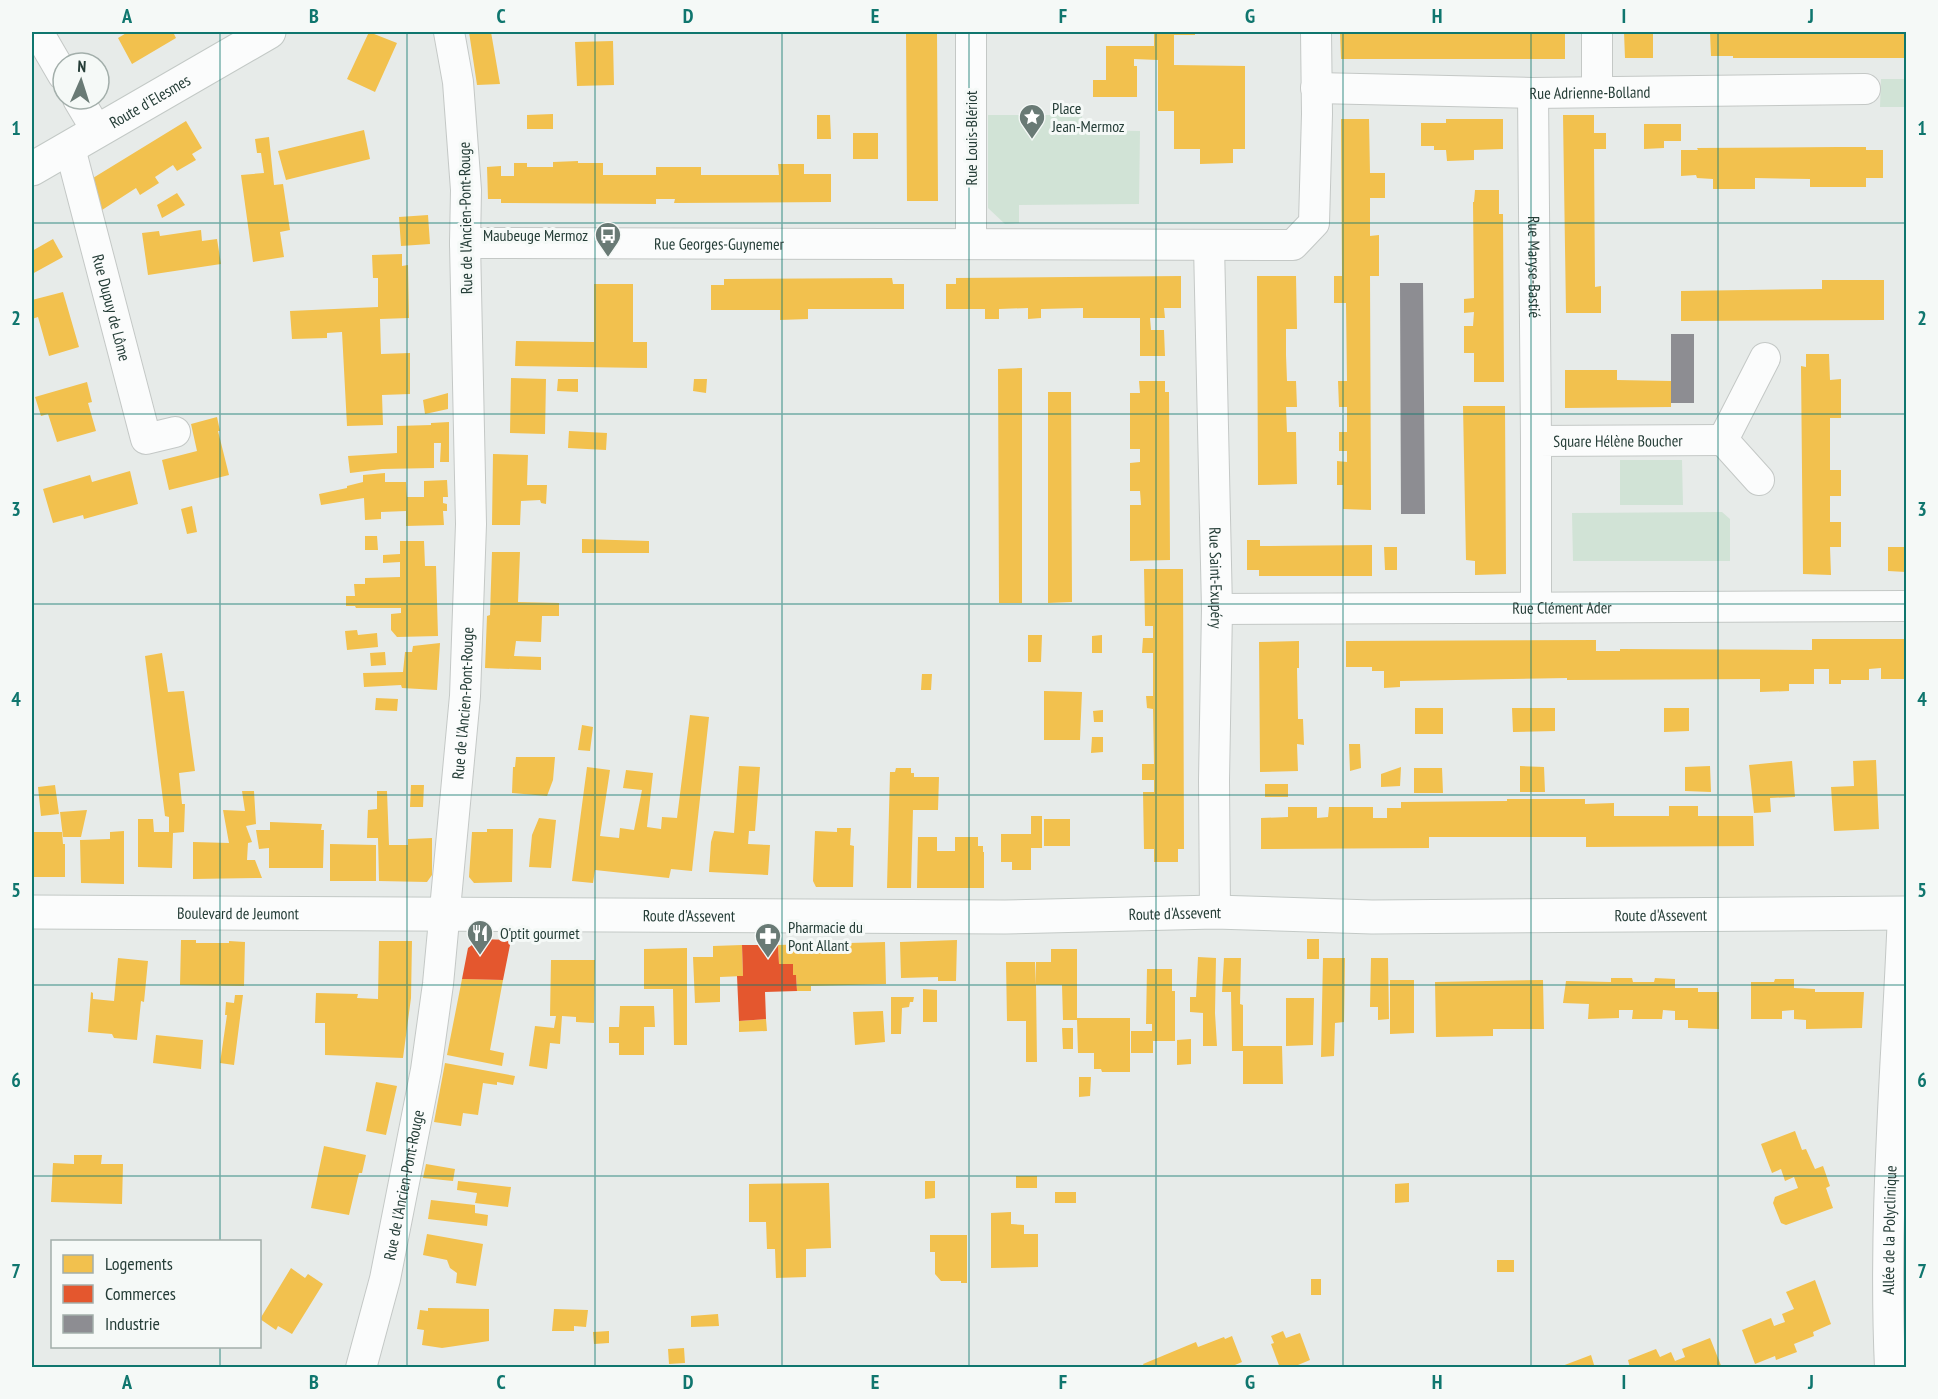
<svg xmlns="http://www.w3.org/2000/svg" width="1938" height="1399" font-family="'PT Sans Narrow',sans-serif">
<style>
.green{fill:#d1e3d6}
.homes{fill:#f2c14e}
.shops{fill:#e4572e}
.industry{fill:#8d8d92}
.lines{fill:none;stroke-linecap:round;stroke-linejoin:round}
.street-casing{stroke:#c4c8c6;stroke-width:32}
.secondary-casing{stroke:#c3c9c6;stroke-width:35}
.street{stroke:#fbfcfc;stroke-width:30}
.secondary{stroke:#fbfcfc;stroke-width:33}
.grid{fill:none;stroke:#0f766e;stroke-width:1.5;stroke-opacity:0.55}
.labels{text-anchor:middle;stroke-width:6;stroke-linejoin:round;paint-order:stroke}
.street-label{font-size:16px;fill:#253d37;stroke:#f5f9f7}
.poi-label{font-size:16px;fill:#253d37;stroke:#f5f9f7;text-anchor:start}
.neatline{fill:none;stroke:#0f766e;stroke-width:2}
.grid-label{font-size:20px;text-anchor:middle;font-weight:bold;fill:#0f766e}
</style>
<rect width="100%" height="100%" fill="#e7ebe9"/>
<path class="green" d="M1881,79H1906V107H1880Z
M988,115H1082V130L1140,131L1139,204L1019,205V223L1005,224L988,208Z
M1620,460H1682L1683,505H1620Z
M1722,512L1730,519V561H1573L1572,513Z"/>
<path class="homes" d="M128,32H173L176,38L132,64L118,38Z
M369,32L397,43L375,92L347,79Z
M469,32H491L500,84L477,85Z
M906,32H937L938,201H907Z
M1154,32H1195V35H1174V65L1245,66V149H1233V163L1200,164V149H1174V111H1158V60L1134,59V66H1137V97H1093V80H1106V46H1154Z
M1340,32H1565V59H1341Z
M1624,32H1653V58H1625Z
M1710,32H1906V58H1733V56H1711Z
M613,41L614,85L577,86L575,42Z
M553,114V129H527V115Z
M817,115H830L831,139H817Z
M1563,115H1594V133H1606V149H1594L1595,287L1601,286V313H1566Z
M1341,119H1369L1370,173H1385V198H1370V236L1379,235V276H1370L1371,510L1343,509V485H1337V461L1347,462V451H1339V432H1347V407H1339L1338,381H1347L1346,303H1334V276H1342Z
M1446,119H1503V149L1474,150V160L1447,161L1446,150H1434V146H1421V123H1446Z
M186,121L202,148L192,154L196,160L177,171L173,165L155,177L159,183L140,195L136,188L102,210L93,178Z
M1644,124H1681V141H1664V148L1644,149Z
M364,130L370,159L286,180L278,151Z
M853,133H878V159H853Z
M269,137L274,185L283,184L290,230L280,232L284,257L253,262L241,175L264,173L261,153H257L255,139Z
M1838,147H1866V150H1883V178H1866V187H1810V179L1755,178V189H1713V179L1697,178L1696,175L1681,176V150H1698L1697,148Z
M578,161V163H603V175H656V167H701V175H779L778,164H804V174H831V202L674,203L675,199H656V204L501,203V199H488L487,167L501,166V176H514V163H527V167H553V162Z
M1475,190H1499V214H1503L1504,382H1474V353H1464V326H1473L1474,312L1464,313V299L1474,298L1473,202H1474Z
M177,193L185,205L162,218L157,205Z
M428,215L430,244L401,246L399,217Z
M201,230L202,241L217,239L221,264L148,275L142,233L159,231L160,236Z
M53,239L63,257L32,274V251Z
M402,254V266L408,265L409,318L380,319L381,354L410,353V394L382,395L383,425L347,426L342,332L327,333V338L292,339L290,311L378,307V278H373L372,255Z
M1181,276V308H1164L1165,318H1150L1151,330H1164L1165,356H1140V318H1083V308L1041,309V318L1028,319V308L999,309V319H985V309H946V284H956V278Z
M1257,276H1296L1297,329H1286V355L1287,381H1296L1297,407H1286L1287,432H1296L1297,484L1258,485Z
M892,278L893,284H904V309H808V319L780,320V310H711V285H724V279Z
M1822,280H1884V320L1681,321V291L1822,289Z
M594,284H633V342H647V368L515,366L516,341L594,342Z
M63,292L79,347L49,356L38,317L32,319V300Z
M1806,354H1829L1830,380L1841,379V418H1830V470H1841V496H1830V522H1841V547H1830L1831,575L1803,574L1801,366L1806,367Z
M1022,368V603H999L998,369Z
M1565,370H1617V380L1671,381V407L1565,408Z
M511,378L546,379L545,434L510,433Z
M558,379H578V392L557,391Z
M694,379H707L706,393L693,391Z
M1139,381H1165V392H1169L1170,560L1130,561V505H1141L1140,491H1130V463L1140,462V449H1130V393H1140Z
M87,382L92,402L88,403L96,431L57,442L48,414L41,416L35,397Z
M1048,392H1071L1072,602L1048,603Z
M448,393V409L425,414L423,400Z
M1463,406H1505L1506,574L1475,575V561L1466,560Z
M217,417L220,431H218L229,475L169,490L162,460L197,451L191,424Z
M449,422V462H440L441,443H434V468L382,469L350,473L348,456L397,453V426L431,425V423Z
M569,431L607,433L606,450L568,448Z
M493,454L528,455L527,485H547L546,504L541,503L540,500L521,501L520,525H492Z
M130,471L138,504L84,519L83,515L53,523L43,489L90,475L92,482Z
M385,473V482H406L407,497H424V481L447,480L448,497H443V503L447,504V511H443L444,525L406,526V511L381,512V519L365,520L364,498L321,505L319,494L347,488V486L363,482V475Z
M192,506L197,532L187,534L181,509Z
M365,536H377L378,550H365Z
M582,539L649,541V553H582Z
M1247,540H1260V546L1372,545V576H1259V570H1247Z
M400,541H424L425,566H436L438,636L397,637L391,630V614L401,613V608H356L355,606H346V596H355L354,584H365V578L400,577V562L383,563V555L400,554Z
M1384,547H1397V570H1385Z
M1888,547H1906V572L1888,571Z
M492,552H520L518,602L559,603V616H542L541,642L516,641L514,656L541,657V670L485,668L487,616L490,615Z
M1144,569H1183L1184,849H1178V862H1154V849H1144L1143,792H1154V780H1142V764H1154L1153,709L1147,708L1146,696H1153V653H1142L1143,638H1153V626H1145Z
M357,630L358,635L377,633L378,647L347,650L345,631Z
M1028,635H1042L1041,662H1028Z
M1102,635V653H1092V636Z
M1812,639H1906V679H1881V668L1869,669V680H1841V684H1829V669H1814V684H1789V691L1760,692V679L1567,680V678L1400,681V687L1384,688V671H1372V667H1346V641L1596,640V651H1620V649L1812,650Z
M1299,641V668H1297L1298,719H1303L1304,745L1297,744L1298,771L1260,772L1259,642Z
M440,643L437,690L402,688L401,685L364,687L363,673L403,672L405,652H412L413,646Z
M385,652L386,665L371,666L370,653Z
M162,653L168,692L184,691L195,771L179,773L182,804H185L184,832L173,833L172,868L138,867V819H153L154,832H169V817L165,816L145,656Z
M922,674H932L931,690H921Z
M1044,691L1082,692L1080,740H1044Z
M376,698L398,699L397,711L375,710Z
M1415,708H1443V734H1415Z
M1512,708H1555V731L1513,732Z
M1664,708H1689V731L1664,732Z
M1103,710V722H1094L1093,711Z
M690,715L709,717L692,871L671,869L669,878L595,870L593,883L572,881L587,767L610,770L600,836L619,838L620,828L634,830L642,790L623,788L626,770L653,773L647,827L661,829L662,817L677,818Z
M582,725L593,727L590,751L578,750Z
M1092,737H1103V752L1091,753Z
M1349,744H1360L1361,768L1350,771Z
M516,757H555L553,780L547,796L512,793L513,767H515Z
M1876,760L1879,829L1834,831L1831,787L1854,786L1853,761Z
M1792,761L1795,797L1770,798L1771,812L1754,813L1749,765Z
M739,766L760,767L755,831H749L748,844L770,845L768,875L709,872L711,842L714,831L734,833Z
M1520,766L1544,767L1545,792H1520Z
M1710,766L1711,792L1685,791V767Z
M1401,767L1400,786L1381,787V774Z
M896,768H911V773H914V777H939L938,810H913L911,888H887L890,772H895Z
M1414,768H1442L1443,793H1414Z
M1265,784H1288V797H1265Z
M55,785L59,814L41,816L38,787Z
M411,785H424L423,807H410Z
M242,791H254L256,824L246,826L252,842L248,843L247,860H255L262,878L193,879V842L229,843L223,810L245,811Z
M377,791H387L389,845H408V839L432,838V875L427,882L379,881L378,838H367L368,810L377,809Z
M1507,799H1585V804L1614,803V816H1669V806H1698V816H1753L1754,846L1586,847V837H1429V848L1261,849V818L1288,817V807H1317V818L1328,817L1329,807H1373V818H1387V808H1401V802L1507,801Z
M87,810L81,837H63L60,812Z
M1031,816H1042V848H1031V870H1012V862H1001V834H1031Z
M539,818L556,820L551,868L529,867L532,835Z
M1044,819H1070V846H1044Z
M270,822L322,824L321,830H324L323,868H269V848L259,849L256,830H270Z
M837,828H851L850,845L854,846L853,887H816L813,881L815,831L837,832Z
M487,829H513L512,882L474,883L469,877L472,832H487Z
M124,831V884L81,883L80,840L110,839V832Z
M32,832H62L63,844H65V877H32Z
M918,837H937V851H955V837H978V846H983V852H984V888H917Z
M330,844L376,845V881H330Z
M1307,939H1319V959H1307Z
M181,940H196V943H229V941L245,942L244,986L180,985Z
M957,940L956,981H938V977L901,978L900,942Z
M379,941H412L411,998L403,1058L325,1055V1023H315L316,993L358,994L357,998L378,999Z
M885,942L886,984L811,986V991H797L796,975H793V964H779L778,945Z
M742,945L743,976L720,977V1002L695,1003L693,957H713V946Z
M687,948V1045H674L673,989H644V949Z
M1051,949H1077V1018H1130V1072H1102L1101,1069H1094V1053H1078L1077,1020H1063L1062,985H1036L1037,1062H1026V1021H1007L1006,962H1035L1036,985V962H1051Z
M1198,957L1216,958L1215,1013L1217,1046H1203V1013L1190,1012V997H1196Z
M118,958L148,961L144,1002L141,1001L137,1040L114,1038L112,1034L88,1032L91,992L93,993V999L114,1001Z
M1224,958H1241L1240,1004L1243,1005V1046H1282L1283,1084H1243V1051H1232L1231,992H1222Z
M1323,958H1345L1344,1022L1335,1023L1334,1056L1321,1057Z
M1371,958H1388L1389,1019L1378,1020V1007H1370Z
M551,960H595L594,1023L576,1022V1017L562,1016L560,1044L550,1043L547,1069L529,1066L535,1026L554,1028L556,1016H550Z
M1147,969H1172V991H1175V1041H1153V1053H1131V1031H1152V1024H1146Z
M1611,978H1632L1633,982H1654L1655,978L1675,979V988H1698V992H1719V1029L1688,1028V1020H1675V1011L1663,1010L1662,1019H1632L1633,1010H1619V1018L1588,1019L1589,1004L1563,1003L1566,981L1611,982Z
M462,979L503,980L490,1050L504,1053L502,1066L447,1055Z
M1775,979H1794V988L1815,989V992H1864L1862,1028L1806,1029V1020L1794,1019V1010L1782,1011V1019H1751V982H1774Z
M1390,980H1414V1033L1390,1034Z
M1543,980L1544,1029H1493V1036L1436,1037L1435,982Z
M923,989L937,990V1022H923Z
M235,995H243L234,1065L220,1063L227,1015H225L226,1002L234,1003Z
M891,997H914L913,1002H910L909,1007L902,1008L901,1034H891Z
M1286,998H1314L1313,1045L1286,1046Z
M620,1006H654L655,1027H644V1055H619V1043H609V1027H619Z
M883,1011L885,1042L855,1045L853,1012Z
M766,1019L767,1031L739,1032V1021Z
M1062,1028H1073V1049H1063Z
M156,1035L203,1040L201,1069L153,1063Z
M1191,1039V1064L1177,1065V1040Z
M445,1063L515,1076L513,1085L497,1082V1085L483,1083L478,1115L463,1113L461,1126L434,1122Z
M1079,1077H1091L1090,1096L1079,1097Z
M376,1082L397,1086L386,1135L366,1131Z
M1795,1131L1802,1150L1806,1149L1815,1169L1823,1166L1830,1186L1826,1188L1833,1208L1786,1225L1781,1223L1773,1203L1775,1197L1798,1188L1794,1177L1785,1181L1781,1169L1772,1173L1761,1144Z
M324,1146L366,1155L362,1173H359L349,1215L311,1208Z
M74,1155H102L101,1164H123L122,1204L51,1202L53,1163L74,1164Z
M426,1164L455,1169L453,1181L423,1178Z
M1016,1176H1037V1188H1016Z
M458,1181L511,1187L508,1207L475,1203L477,1193L457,1190Z
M925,1181H935V1198L925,1199Z
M829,1183L831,1248L806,1249V1277L776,1278L775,1249H767L766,1222H749V1184Z
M1409,1183V1202L1395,1203V1184Z
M1055,1192H1076V1203H1055Z
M431,1200L475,1205V1213L488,1215L487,1226L428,1219Z
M1011,1212V1224L1024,1225V1234H1038V1267L991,1268V1213Z
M427,1234L483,1244L476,1286L456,1283L457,1273L450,1268L447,1260L423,1255Z
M930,1235H967V1283H961V1281H941L935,1274V1252H930Z
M1497,1260H1514V1272H1497Z
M291,1268L305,1278L308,1274L323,1284L292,1334L278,1326L276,1330L260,1319Z
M1311,1279H1321V1295H1311Z
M1815,1280L1831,1324L1813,1332L1814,1336L1794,1344L1797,1352L1776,1360L1775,1356L1755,1364L1742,1330L1771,1318L1774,1326L1785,1322L1782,1314L1794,1309L1786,1292Z
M428,1308L489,1309V1341L442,1348L422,1345L424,1330L417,1329L420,1310L428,1311Z
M554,1309L588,1310L586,1327L574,1326V1331H552Z
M718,1314L719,1326L691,1327V1316Z
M609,1331V1343L594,1344L593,1332Z
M1283,1331L1286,1338L1300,1333L1310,1360L1298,1365L1300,1368H1280L1271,1344L1274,1343L1271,1336Z
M1232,1336L1242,1362L1235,1365L1236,1368H1145L1143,1364L1196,1342L1198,1347L1224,1337L1225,1339Z
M1710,1338L1722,1368H1630L1628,1360L1656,1349L1660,1357L1671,1352L1675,1361L1685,1357L1682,1349Z
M684,1348L685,1363L669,1364L668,1349Z
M1591,1355L1595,1368H1563L1562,1366Z"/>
<path class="shops" d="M480,939L511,940L503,980L462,979L468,948Z
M742,945H778L779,964H793V975H796L797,991L765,992L766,1019L739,1021L737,976H743Z"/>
<path class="industry" d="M1400,283H1423L1425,514H1401Z
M1671,334H1694V403H1671Z"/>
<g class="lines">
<g class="street-casing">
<g id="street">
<path d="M38,32L63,75"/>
<path d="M971,32V244"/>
<path id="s1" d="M1316,88L1533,93L1865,89"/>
<path d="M1597,92V32"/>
<path id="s2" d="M1533,93L1536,441"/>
<path d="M78,99L97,131"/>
<path id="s3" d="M70,148L146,439L175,432"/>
<path id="s4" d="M465,243L1293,245L1314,223L1317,114L1316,32"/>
<path id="s5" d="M1209,245L1217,609L1214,780L1215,912"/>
<path d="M1759,480L1723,440L1765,358"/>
<path id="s6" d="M1536,608V441L1723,440"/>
<path id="s7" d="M1217,609L1906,606"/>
<path id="s8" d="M361,1368L385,1279L426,1070L438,984L465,696L471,524L465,243L466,190L458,82L449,32"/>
<path id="s9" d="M1890,1368C1883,1216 1897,1064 1903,913"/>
</g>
</g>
<g class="secondary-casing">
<g id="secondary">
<path id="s10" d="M32,169L269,32"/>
<path id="s11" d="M32,912L1005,917L1215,912L1372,917L1906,913"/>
</g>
</g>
<use href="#street" class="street"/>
<use href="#secondary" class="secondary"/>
</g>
<path class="grid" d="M220,32V1242M407,32V1368M595,32V1368M782,32V1368M969,32V1368M1156,32V1368M1343,32V1368M1531,32V1368M1718,32V1368M32,223H1906M32,414H1906M32,604H1906M32,795H1906M32,985H1906M32,1176H1906M220,1346V1368"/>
<defs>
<g id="sight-pin" transform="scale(1.35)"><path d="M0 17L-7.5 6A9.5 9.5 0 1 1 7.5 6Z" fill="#697a75" stroke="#f5f9f7"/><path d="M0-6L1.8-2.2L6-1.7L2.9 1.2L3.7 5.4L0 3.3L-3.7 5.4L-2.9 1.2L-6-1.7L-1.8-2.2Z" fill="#fff"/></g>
<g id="bus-pin" transform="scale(1.35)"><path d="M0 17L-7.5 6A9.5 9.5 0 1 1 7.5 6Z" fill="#697a75" stroke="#f5f9f7"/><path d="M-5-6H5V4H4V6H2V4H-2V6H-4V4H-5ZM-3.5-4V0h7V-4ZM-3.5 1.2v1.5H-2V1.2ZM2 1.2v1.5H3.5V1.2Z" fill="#fff"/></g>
<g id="restaurant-pin" transform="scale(1.35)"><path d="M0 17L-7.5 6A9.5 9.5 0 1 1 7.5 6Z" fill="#697a75" stroke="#f5f9f7"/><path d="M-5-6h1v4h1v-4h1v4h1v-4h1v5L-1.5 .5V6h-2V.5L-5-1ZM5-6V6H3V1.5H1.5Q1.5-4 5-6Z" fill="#fff"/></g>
<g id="pharmacy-pin" transform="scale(1.35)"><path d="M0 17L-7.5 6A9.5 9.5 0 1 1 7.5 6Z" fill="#697a75" stroke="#f5f9f7"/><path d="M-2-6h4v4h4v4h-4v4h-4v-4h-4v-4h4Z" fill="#fff"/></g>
</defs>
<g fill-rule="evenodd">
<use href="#sight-pin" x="1032" y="117"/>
<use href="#bus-pin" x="608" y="235"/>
<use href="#restaurant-pin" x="480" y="933"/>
<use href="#pharmacy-pin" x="768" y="936"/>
</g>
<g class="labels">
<g class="street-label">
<text dy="6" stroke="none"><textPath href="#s1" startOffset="274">Rue Adrienne-Bolland</textPath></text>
<text dy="6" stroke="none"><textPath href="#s10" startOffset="136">Route d'Elesmes</textPath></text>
<text transform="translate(971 138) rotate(-90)" y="6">Rue Louis-Blériot</text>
<text transform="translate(465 218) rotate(-91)" y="6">Rue de l'Ancien-Pont-Rouge</text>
<text dy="6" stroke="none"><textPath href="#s4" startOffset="254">Rue Georges-Guynemer</textPath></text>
<text dy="6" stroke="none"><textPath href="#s2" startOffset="174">Rue Maryse-Bastié</textPath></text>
<text dy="6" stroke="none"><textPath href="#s3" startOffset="165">Rue Dupuy de Lôme</textPath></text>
<text dy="6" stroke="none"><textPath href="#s6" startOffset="249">Square Hélène Boucher</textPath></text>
<text dy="6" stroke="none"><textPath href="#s5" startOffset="333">Rue Saint-Exupéry</textPath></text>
<text dy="6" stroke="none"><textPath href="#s7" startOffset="345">Rue Clément Ader</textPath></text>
<text dy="6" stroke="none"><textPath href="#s8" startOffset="674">Rue de l'Ancien-Pont-Rouge</textPath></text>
<text dy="6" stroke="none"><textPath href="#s11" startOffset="206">Boulevard de Jeumont</textPath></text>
<text dy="6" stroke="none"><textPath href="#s11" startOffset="1143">Route d'Assevent</textPath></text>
<text dy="6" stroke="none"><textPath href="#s11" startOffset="1629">Route d'Assevent</textPath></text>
<text dy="6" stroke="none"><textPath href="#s11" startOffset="657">Route d'Assevent</textPath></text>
<text dy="6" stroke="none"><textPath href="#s8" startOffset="188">Rue de l'Ancien-Pont-Rouge</textPath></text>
<text dy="6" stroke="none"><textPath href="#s9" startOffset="138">Allée de la Polyclinique</textPath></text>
</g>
<g class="poi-label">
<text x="1052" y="114">Place<tspan x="1052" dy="18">Jean-Mermoz</tspan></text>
<text x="588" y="241" text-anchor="end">Maubeuge Mermoz</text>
<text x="788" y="933">Pharmacie du<tspan x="788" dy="18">Pont Allant</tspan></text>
<text x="500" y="939">O'ptit gourmet</text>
</g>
</g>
<rect width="1938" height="1399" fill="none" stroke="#f5f9f7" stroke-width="66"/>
<rect x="51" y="1240" width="210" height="108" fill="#f5f9f7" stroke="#a2aeaa" stroke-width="1.5"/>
<rect x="63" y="1255" width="30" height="18" fill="#f2c14e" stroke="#a2aeaa" stroke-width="1.5"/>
<text x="105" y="1270" font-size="18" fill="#253d37">Logements</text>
<rect x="63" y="1285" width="30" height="18" fill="#e4572e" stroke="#a2aeaa" stroke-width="1.5"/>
<text x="105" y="1300" font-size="18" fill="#253d37">Commerces</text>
<rect x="63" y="1315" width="30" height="18" fill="#8d8d92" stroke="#a2aeaa" stroke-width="1.5"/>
<text x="105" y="1330" font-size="18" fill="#253d37">Industrie</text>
<g transform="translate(81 81) rotate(3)"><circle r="28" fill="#f5f9f7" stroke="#a2aeaa" stroke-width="1.5"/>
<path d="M0-4.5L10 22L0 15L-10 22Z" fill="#697a75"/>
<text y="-9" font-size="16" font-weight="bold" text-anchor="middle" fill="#253d37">N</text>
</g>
<rect x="33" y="33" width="1872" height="1333" class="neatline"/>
<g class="grid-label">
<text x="127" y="23">A</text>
<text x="314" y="23">B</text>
<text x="501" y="23">C</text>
<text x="688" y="23">D</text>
<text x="875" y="23">E</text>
<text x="1063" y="23">F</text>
<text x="1250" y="23">G</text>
<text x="1437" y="23">H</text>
<text x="1624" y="23">I</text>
<text x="1811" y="23">J</text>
<text x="16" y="135">1</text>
<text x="1922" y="135">1</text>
<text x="16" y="325">2</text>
<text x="1922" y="325">2</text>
<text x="16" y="516">3</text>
<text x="1922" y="516">3</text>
<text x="16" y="706">4</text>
<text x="1922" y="706">4</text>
<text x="16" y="897">5</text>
<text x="1922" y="897">5</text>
<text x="16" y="1087">6</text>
<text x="1922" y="1087">6</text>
<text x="16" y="1278">7</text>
<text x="1922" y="1278">7</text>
<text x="127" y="1389">A</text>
<text x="314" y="1389">B</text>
<text x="501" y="1389">C</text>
<text x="688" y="1389">D</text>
<text x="875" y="1389">E</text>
<text x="1063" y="1389">F</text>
<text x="1250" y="1389">G</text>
<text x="1437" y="1389">H</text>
<text x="1624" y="1389">I</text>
<text x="1811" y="1389">J</text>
</g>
</svg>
